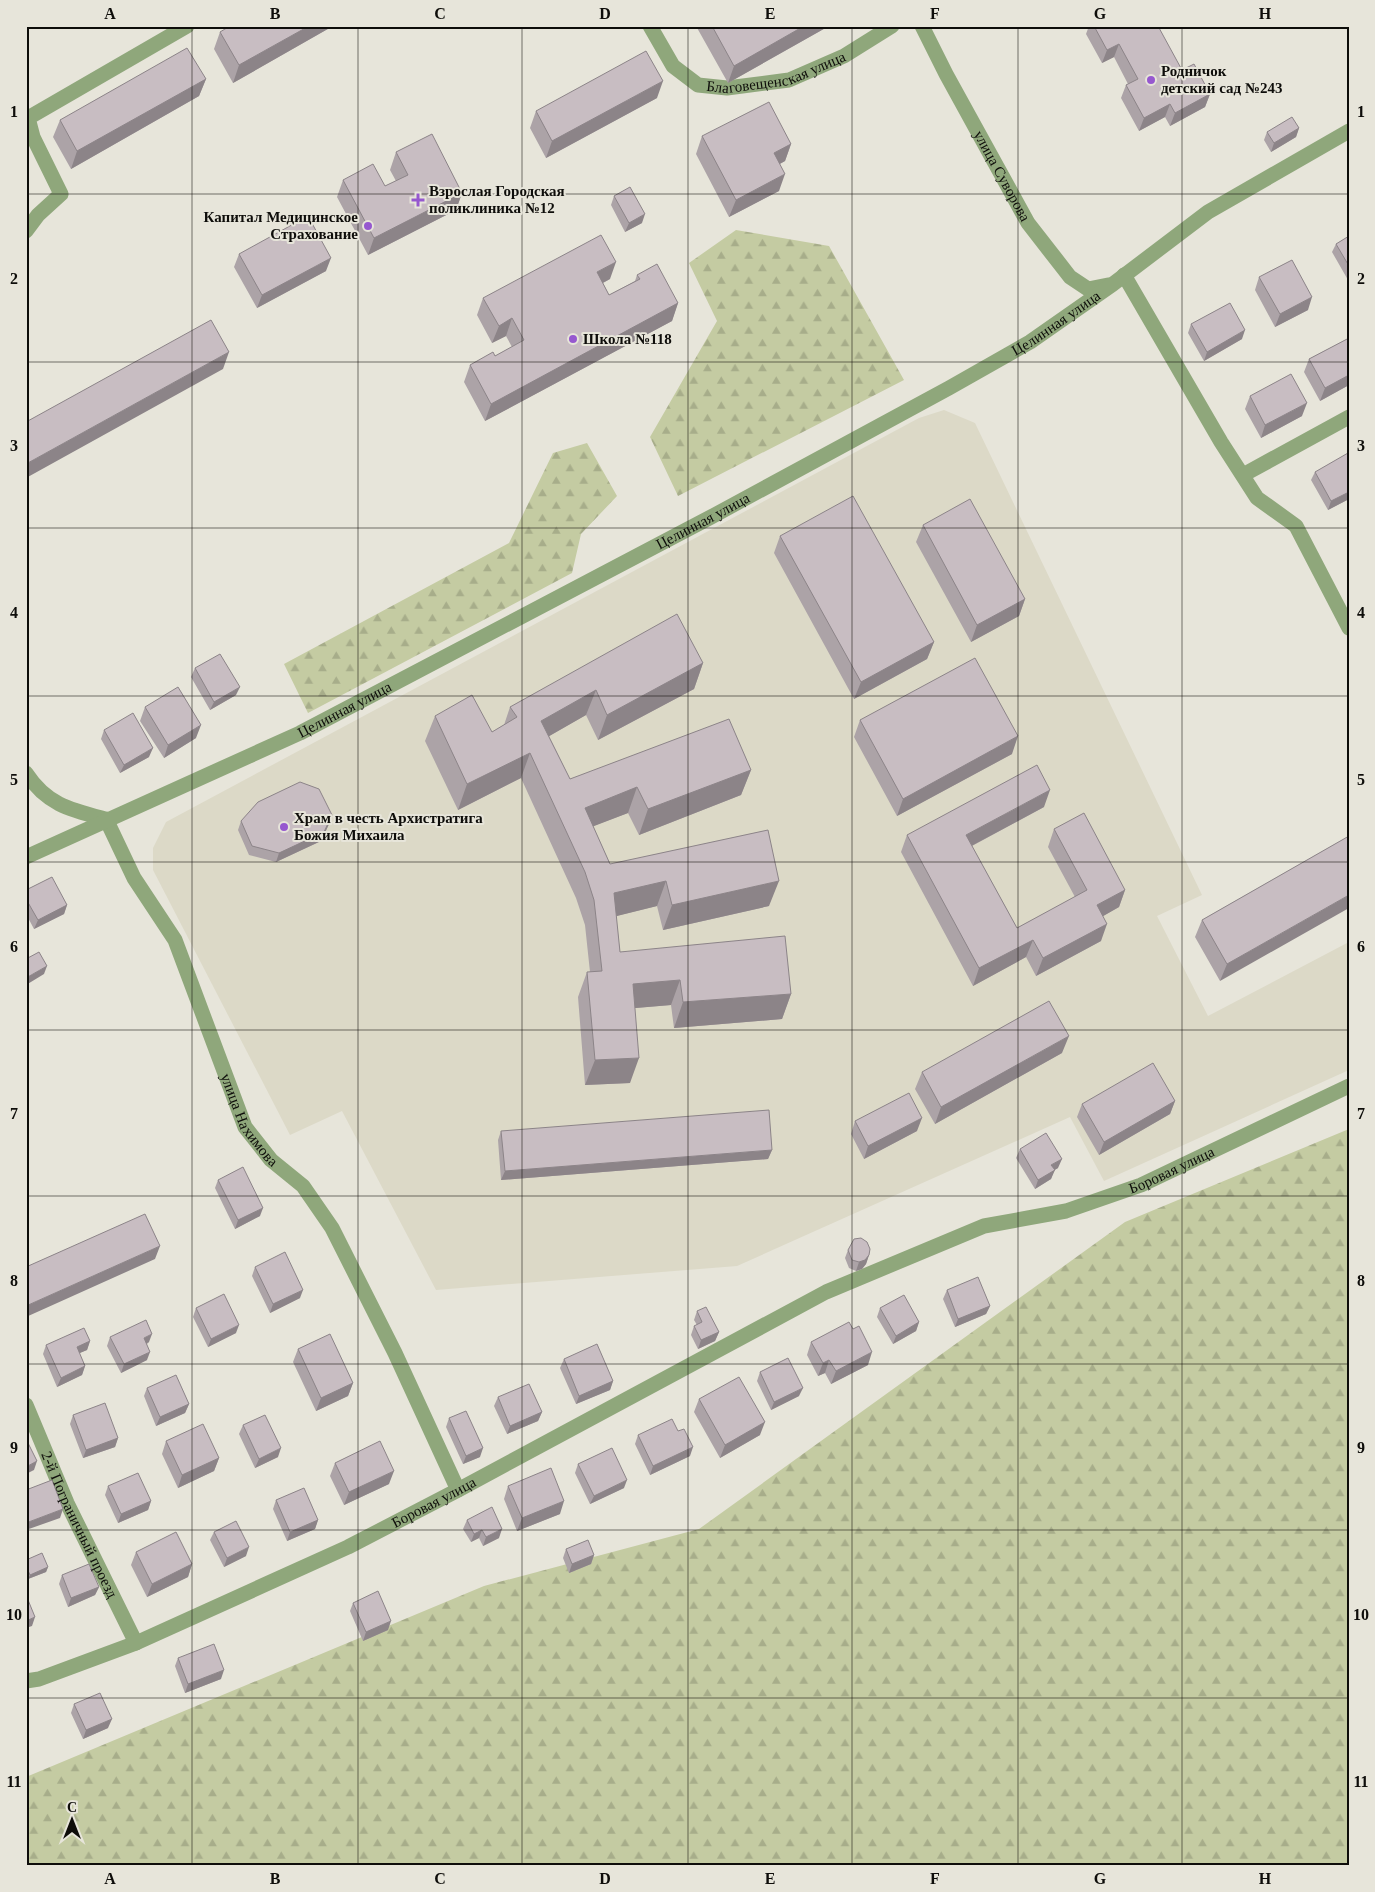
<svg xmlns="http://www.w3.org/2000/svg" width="1375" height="1892" font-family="'Times New Roman',serif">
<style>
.built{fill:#dcd9c7}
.forest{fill:url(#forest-firs)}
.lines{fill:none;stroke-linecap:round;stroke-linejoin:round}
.street{stroke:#8fa77b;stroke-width:15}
.wall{fill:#aca3a7}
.shaded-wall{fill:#8c8488}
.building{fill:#c8bdc2;stroke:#8c8488}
.grid{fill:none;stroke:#0e0d0a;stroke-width:1;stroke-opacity:0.55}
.poi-dot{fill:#9658cf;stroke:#e7e5da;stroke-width:2}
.labels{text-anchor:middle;stroke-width:4;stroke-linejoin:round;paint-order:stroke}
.street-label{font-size:15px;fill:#0e0d0a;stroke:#e7e5da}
.poi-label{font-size:15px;font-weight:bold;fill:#0e0d0a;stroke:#e7e5da;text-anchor:start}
.neatline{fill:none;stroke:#0e0d0a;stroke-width:2}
.grid-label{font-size:16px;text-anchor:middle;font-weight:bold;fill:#0e0d0a}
</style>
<defs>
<pattern id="forest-firs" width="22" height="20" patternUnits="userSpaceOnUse" patternTransform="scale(1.25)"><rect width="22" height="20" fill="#c4cba2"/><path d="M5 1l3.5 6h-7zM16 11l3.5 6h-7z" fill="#a7ad8a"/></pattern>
</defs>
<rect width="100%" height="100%" fill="#e7e5da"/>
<path class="built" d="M944,410L975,423L1202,895L1157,916L1208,1016L1347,943L1349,946V1070L1104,1181L1070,1117L737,1266L436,1290L342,1111L290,1135L153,870V848L166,822L919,418Z"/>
<path class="forest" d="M736,230L829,246L904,380L678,496L650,437L717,321L689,263Z
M587,443L617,496L581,534L572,573L308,713L284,664L509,543L553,453Z
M1349,1129V1866H26V1777L484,1586L699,1529L1125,1222Z"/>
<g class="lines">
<g class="street">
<path id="s1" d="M650,26L673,66L698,85L727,88L789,80L844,56L892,26"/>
<path id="s2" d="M922,26L946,74L1028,223L1070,277L1088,289L1108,285"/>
<path d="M26,231L38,215L61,194L33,137L28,118L187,26"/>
<path d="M1124,275L1221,442L1257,498L1296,526L1349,628"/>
<path d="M1243,475L1349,417"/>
<path id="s3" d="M26,773C47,805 71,810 106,819L134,878L175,940L245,1127L271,1160L303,1186L332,1228L395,1353L458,1490"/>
<path id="s4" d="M26,857L300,733L711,517L949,388L1030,342L1113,284L1208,212L1349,131"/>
<path id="s5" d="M26,1405L67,1503L136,1643"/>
<path id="s6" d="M26,1681L39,1679L136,1643L348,1547L458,1490L826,1292L984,1226L1066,1211L1141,1185L1349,1086"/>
</g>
</g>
<path class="wall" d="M333,26L233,83L214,49L220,32Z
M696,26H829L728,83Z
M1089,26H1094L1182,70L1210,94L1205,107L1170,126L1165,117L1139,131L1121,98L1126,85L1128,84L1114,57L1102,63L1086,34Z
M206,79L199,96L71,169L53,137L60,120Z
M657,98L546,158L530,128L536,111Z
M1299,128L1296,137L1271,152L1264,140L1267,132Z
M702,136L791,144L785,161L780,164L779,191L729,217L696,154Z
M396,152L462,193L456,210L368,255L337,197L343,180L385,186L396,181L390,170Z
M614,196L642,223L625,232L611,205Z
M1349,236V280H1348L1332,252L1336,244Z
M239,254L326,271L257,308L234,267Z
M637,275L678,303L672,321L485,421L464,382L470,365L495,356L512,347L506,336L492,343L477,315L483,298L610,279L603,283L609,295L635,281Z
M1259,277L1308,310L1275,327L1255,290Z
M1191,324L1242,339L1204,361L1188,333Z
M1349,338V385L1320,401L1304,372L1309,359Z
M1250,396L1302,416L1261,438L1245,409Z
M1349,455V499L1328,510L1311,480L1315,472Z
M923,525L1025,599L1019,616L971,642L916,542Z
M780,536L934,642L927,659L854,699L774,553Z
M703,663L694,689L598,740L586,715L549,736L570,779L751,770L741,795L639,835L628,813L593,826L610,864L769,906L663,930L657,906L616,916L620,952L791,994L782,1019L674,1028L671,1005L635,1008L630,1083L585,1085L578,997L587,972H590L585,925L576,898L521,778L458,810L425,741L435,716L492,732L504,725L510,707Z
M195,668L236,695L210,710L191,677Z
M145,707L196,738L164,758L140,721Z
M860,720L1012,754L897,816L854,737Z
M104,730L149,757L120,773L101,739Z
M1044,807L972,846L1017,928L1075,897L1048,847L1054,829L1125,890L1119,907L1103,916L1101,941L1036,976L1026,957L973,986L901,852L907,835Z
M241,821L329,824L321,841L276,862L249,855L238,830Z
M1349,836L1220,981L1195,937L1202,920Z
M26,890L67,905L64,914L34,929L26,914Z
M1062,1053L935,1124L915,1089L922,1072Z
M1175,1101L1170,1114L1099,1155L1077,1117L1082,1104Z
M855,1121L917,1131L864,1159L851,1134Z
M501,1131L772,1150L768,1159L501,1180L498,1140Z
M1020,1149L1058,1168L1054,1170L1051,1179L1035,1189L1016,1158Z
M218,1180L260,1216L235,1229L215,1188Z
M848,1250L869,1255L866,1264L862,1269L856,1271L849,1268L845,1258Z
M255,1267L300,1298L270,1313L252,1276Z
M947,1290L990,1306L986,1314L955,1327L943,1299Z
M196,1308L236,1333L208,1347L193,1317Z
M880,1308L919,1322L916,1331L893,1344L877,1317Z
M697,1311L719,1332L715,1341L698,1349L691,1335L694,1326L697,1325L694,1320Z
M110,1337L149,1342L147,1344V1360L121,1373L107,1346Z
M90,1341L87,1350L79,1353L85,1366L82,1375L57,1387L43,1354L46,1345Z
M811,1342L868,1365L831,1384L825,1373L818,1376L807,1355Z
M298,1349L353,1383L348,1396L316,1411L293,1362Z
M564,1359L613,1381L610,1390L576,1404L560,1368Z
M760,1372L799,1396L771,1410L757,1381Z
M147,1388L189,1404L185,1413L156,1426L144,1396Z
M498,1397L542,1412L538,1421L507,1434L494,1406Z
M699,1399L760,1435L720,1458L694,1412Z
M73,1415L118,1438L115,1447L83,1458L70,1424Z
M449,1418L480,1457L463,1464L446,1427Z
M243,1425L278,1457L255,1468L239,1434Z
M638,1435L690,1456L650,1475L635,1444Z
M166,1441L219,1458L214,1471L178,1488L162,1454Z
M335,1463L389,1484L344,1505L330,1476Z
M578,1464L624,1488L590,1504L575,1473Z
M108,1486L151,1501L148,1510L118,1523L105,1495Z
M508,1486L560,1514L517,1531L504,1499Z
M276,1500L318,1520L315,1529L287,1541L273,1509Z
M467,1520L499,1538L483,1546L479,1538L471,1542L463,1529Z
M214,1532L246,1556L224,1567L210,1540Z
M566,1549L594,1555L591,1564L569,1573L563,1558Z
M136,1552L192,1564L188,1577L147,1597L131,1565Z
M26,1560L48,1567L46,1572L28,1579L26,1575Z
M62,1575L99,1587L95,1595L68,1607L59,1584Z
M353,1603L388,1630L363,1641L350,1611Z
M178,1658L221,1679L185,1693L175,1666Z
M74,1704L108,1728L83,1739L71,1713Z"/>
<path class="shaded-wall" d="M309,26H333L233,83L239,65Z
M804,26H829L728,83L734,66Z
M1119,44L1114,57L1102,63L1107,50Z
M206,79L199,96L71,169L77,151Z
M663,81L657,98L546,158L552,141Z
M1210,94L1205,107L1170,126L1175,113Z
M1170,104L1165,117L1139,131L1144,118Z
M1299,128L1296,137L1271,152L1274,143Z
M791,144L785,161L768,170L774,153Z
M785,174L779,191L729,217L736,200Z
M462,193L456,210L368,255L374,238Z
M645,214L642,223L625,232L629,223Z
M331,258L326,271L257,308L262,295Z
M616,262L610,279L591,289L597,272Z
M1312,297L1308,310L1275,327L1280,314Z
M678,303L672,321L485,421L491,404Z
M512,318L506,336L492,343L499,326Z
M1245,330L1242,339L1204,361L1207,352Z
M229,352L223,369L26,478V464Z
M1349,375V385L1320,401L1325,388Z
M1307,403L1302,416L1261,438L1265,425Z
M1349,492V499L1328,510L1331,501Z
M1025,599L1019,616L971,642L977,625Z
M934,642L927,659L854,699L861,682Z
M703,663L694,689L598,740L607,715Z
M240,687L236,695L210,710L214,702Z
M596,690L586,715L532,746L541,721Z
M201,725L196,738L164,758L168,745Z
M1018,736L1012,754L897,816L903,799Z
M153,748L149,757L120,773L124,765Z
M530,753L521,778L458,810L467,784Z
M751,770L741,795L639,835L648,809Z
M637,787L628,813L576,833L585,808Z
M1050,790L1044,807L960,852L966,835Z
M332,815L329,824L321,841L276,862L279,853Z
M666,881L657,906L605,919L614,893Z
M779,881L769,906L663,930L672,905Z
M1125,890L1119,907L1091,923L1097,905Z
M1349,895V908L1220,981L1227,964Z
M67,905L64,914L34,929L38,920Z
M1107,924L1101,941L1036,976L1043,958Z
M1033,940L1026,957L973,986L979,968Z
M47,966L44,974L26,985V978Z
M680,980L671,1005L624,1009L633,984Z
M791,994L782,1019L674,1028L683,1002Z
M1069,1036L1062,1053L935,1124L941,1107Z
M639,1058L630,1083L585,1085L595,1060Z
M1175,1101L1170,1114L1099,1155L1104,1142Z
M922,1118L917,1131L864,1159L868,1146Z
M772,1150L768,1159L501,1180L505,1171Z
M1062,1159L1058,1168L1048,1174L1051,1165Z
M1055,1170L1051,1179L1035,1189L1038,1180Z
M263,1208L260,1216L235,1229L238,1220Z
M160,1246L155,1259L26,1317V1306Z
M869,1255L866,1264L862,1269L856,1271L859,1262Z
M303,1290L300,1298L270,1313L273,1304Z
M990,1306L986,1314L955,1327L958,1319Z
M919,1322L916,1331L893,1344L896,1336Z
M239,1325L236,1333L208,1347L211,1339Z
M719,1332L715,1341L698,1349L701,1340Z
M152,1334L149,1342L141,1346L144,1338Z
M90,1341L87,1350L73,1356L77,1347Z
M150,1352L147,1360L121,1373L124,1364Z
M872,1352L868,1365L831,1384L836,1371Z
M829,1360L825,1373L818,1376L823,1363Z
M85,1366L82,1375L57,1387L61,1378Z
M613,1381L610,1390L576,1404L579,1396Z
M353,1383L348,1396L316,1411L321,1398Z
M803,1388L799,1396L771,1410L774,1402Z
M189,1404L185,1413L156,1426L160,1417Z
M542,1412L538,1421L507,1434L510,1426Z
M765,1422L760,1435L720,1458L725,1445Z
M118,1438L115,1447L83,1458L86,1450Z
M693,1447L690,1456L650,1475L653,1466Z
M281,1448L278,1457L255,1468L259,1459Z
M483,1448L480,1457L463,1464L466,1456Z
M219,1458L214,1471L178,1488L182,1475Z
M37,1461L34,1470L26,1474V1467Z
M394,1471L389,1484L344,1505L349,1492Z
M627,1480L624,1488L590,1504L594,1496Z
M151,1501L148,1510L118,1523L121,1514Z
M564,1501L560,1514L517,1531L522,1518Z
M63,1509L60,1518L26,1530V1523Z
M318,1520L315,1529L287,1541L290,1532Z
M502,1529L499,1538L483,1546L486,1537Z
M482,1530L479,1538L471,1542L474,1534Z
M249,1547L246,1556L224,1567L227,1558Z
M594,1555L591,1564L569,1573L572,1564Z
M192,1564L188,1577L147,1597L152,1584Z
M48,1567L46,1572L28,1579L30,1575Z
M99,1587L95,1595L68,1607L71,1598Z
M35,1617L32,1626L26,1628V1621Z
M391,1621L388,1630L363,1641L366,1632Z
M224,1670L221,1679L185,1693L188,1684Z
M112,1719L108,1728L83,1739L86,1730Z"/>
<path class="building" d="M230,26H309L239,65L220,32Z
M712,26H804L734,66Z
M1094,26H1158L1182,70L1194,64L1210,94L1175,113L1170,104L1144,118L1126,85L1138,79L1119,44L1107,50Z
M187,48L206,79L77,151L60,120Z
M646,51L663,81L552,141L536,111Z
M769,102L791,144L774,153L785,174L736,200L702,136Z
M1292,117L1299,128L1274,143L1267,132Z
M432,134L462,193L374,238L343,180L373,164L385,186L408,175L396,152Z
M630,187L645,214L629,223L614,196Z
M308,216L331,258L262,295L239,254Z
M601,235L616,262L597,272L609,295L640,279L637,275L657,264L678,303L491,404L470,365L493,352L495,356L524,340L512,318L499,326L483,298Z
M1349,236V266L1336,244Z
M1292,260L1312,297L1280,314L1259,277Z
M1230,303L1245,330L1207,352L1191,324Z
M211,320L229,352L26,464V422Z
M1349,338V375L1325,388L1309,359Z
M1291,374L1307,403L1265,425L1250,396Z
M1348,453L1349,455V492L1331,501L1315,472Z
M853,496L934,642L861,682L780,536Z
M970,499L1025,599L977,625L923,525Z
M677,614L703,663L607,715L596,690L541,721L570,779L729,719L751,770L648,809L637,787L585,808L610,864L768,830L779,881L672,905L666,881L614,893L620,952L785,936L791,994L683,1002L680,980L633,984L639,1058L595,1060L587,972L602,971L594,900L585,872L530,753L467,784L435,716L472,695L492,732L517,717L510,707Z
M220,654L240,687L214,702L195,668Z
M975,658L1018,736L903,799L860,720Z
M178,687L201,725L168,745L145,707Z
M133,713L153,748L124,765L104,730Z
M1037,765L1050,790L966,835L1017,928L1087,890L1054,829L1084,813L1125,890L1097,905L1107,924L1043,958L1033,940L979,968L907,835Z
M300,782L319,789L332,815L324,832L279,853L252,846L241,821L258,802Z
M1349,836V895L1227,964L1202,920Z
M52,877L67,905L38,920L26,899V890Z
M39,952L47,966L26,978V959Z
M1049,1001L1069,1036L941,1107L922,1072Z
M1153,1063L1175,1101L1104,1142L1082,1104Z
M909,1093L922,1118L868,1146L855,1121Z
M769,1110L772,1150L505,1171L501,1131Z
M1046,1133L1062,1159L1051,1165L1055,1170L1038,1180L1020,1149Z
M243,1167L263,1208L238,1220L218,1180Z
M145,1214L160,1246L26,1306V1267Z
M861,1238L867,1242L870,1249L869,1255L865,1260L859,1262L852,1260L848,1250L854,1239Z
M285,1252L303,1290L273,1304L255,1267Z
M978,1277L990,1306L958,1319L947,1290Z
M224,1294L239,1325L211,1339L196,1308Z
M904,1295L919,1322L896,1336L880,1308Z
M706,1307L719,1332L701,1340L694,1326L702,1322L697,1311Z
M146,1320L152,1334L144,1338L150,1352L124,1364L110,1337Z
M849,1322L853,1329L859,1326L872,1352L836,1371L829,1360L823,1363L811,1342Z
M84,1328L90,1341L77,1347L85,1366L61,1378L46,1345Z
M330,1334L353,1383L321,1398L298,1349Z
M597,1344L613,1381L579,1396L564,1359Z
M788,1358L803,1388L774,1402L760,1372Z
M176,1375L189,1404L160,1417L147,1388Z
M739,1377L765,1422L725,1445L699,1399Z
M529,1384L542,1412L510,1426L498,1397Z
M105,1403L118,1438L86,1450L73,1415Z
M466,1411L483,1448L466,1456L449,1418Z
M265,1415L281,1448L259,1459L243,1425Z
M672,1419L678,1431L684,1429L693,1447L653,1466L638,1435Z
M203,1424L219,1458L182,1475L166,1441Z
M26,1439L37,1461L26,1467Z
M380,1441L394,1471L349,1492L335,1463Z
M612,1448L627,1480L594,1496L578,1464Z
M551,1468L564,1501L522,1518L508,1486Z
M138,1473L151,1501L121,1514L108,1486Z
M52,1480L63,1509L26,1523V1490Z
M304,1488L318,1520L290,1532L276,1500Z
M492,1507L502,1529L486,1537L482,1530L474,1534L467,1520Z
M236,1521L249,1547L227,1558L214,1532Z
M176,1532L192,1564L152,1584L136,1552Z
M588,1540L594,1555L572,1564L566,1549Z
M42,1553L48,1567L30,1575L26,1566V1560Z
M89,1564L99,1587L71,1598L62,1575Z
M378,1591L391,1621L366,1632L353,1603Z
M26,1595L35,1617L26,1621Z
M214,1644L224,1670L188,1684L178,1658Z
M100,1693L112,1719L86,1730L74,1704Z"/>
<path class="grid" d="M192,26V1866M358,26V1866M522,26V1866M688,26V1866M852,26V1866M1018,26V1866M1182,26V1866M26,194H1349M26,362H1349M26,528H1349M26,696H1349M26,862H1349M26,1030H1349M26,1196H1349M26,1364H1349M26,1530H1349M26,1698H1349"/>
<g class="poi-dot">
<circle cx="1151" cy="80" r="5"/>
<path d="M415.5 192.5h5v5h5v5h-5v5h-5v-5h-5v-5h5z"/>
<circle cx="368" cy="226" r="5"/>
<circle cx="573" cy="339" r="5"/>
<circle cx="284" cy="827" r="5"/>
</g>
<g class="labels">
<g class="street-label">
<text dy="5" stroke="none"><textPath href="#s1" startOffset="158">Благовещенская улица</textPath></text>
<text dy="5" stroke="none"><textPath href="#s2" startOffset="170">улица Суворова</textPath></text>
<text dy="5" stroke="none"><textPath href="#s4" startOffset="1161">Целинная улица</textPath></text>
<text dy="5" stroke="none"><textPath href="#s4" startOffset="756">Целинная улица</textPath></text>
<text dy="5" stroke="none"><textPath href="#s4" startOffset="351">Целинная улица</textPath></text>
<text dy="5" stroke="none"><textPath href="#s3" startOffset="430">улица Нахимова</textPath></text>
<text dy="5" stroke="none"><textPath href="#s6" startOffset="1259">Боровая улица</textPath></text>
<text dy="5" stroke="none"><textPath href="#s6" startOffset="446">Боровая улица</textPath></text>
<text dy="5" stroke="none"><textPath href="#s5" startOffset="131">2-й Пограничный проезд</textPath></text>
</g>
<g class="poi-label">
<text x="1161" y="76">Родничок<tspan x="1161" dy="17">детский сад №243</tspan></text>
<text x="429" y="196">Взрослая Городская<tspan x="429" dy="17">поликлиника №12</tspan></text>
<text x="358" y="222" text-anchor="end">Капитал Медицинское<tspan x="358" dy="17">Страхование</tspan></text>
<text x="583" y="344">Школа №118</text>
<text x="294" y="823">Храм в честь Архистратига<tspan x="294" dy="17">Божия Михаила</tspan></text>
</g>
</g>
<rect width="1375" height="1892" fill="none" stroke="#e7e5da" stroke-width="55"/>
<g transform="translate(72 1820)" stroke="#e7e5da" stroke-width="4" paint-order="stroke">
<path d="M0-4L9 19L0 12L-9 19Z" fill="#0e0d0a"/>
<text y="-8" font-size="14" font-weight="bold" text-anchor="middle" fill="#0e0d0a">С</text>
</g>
<rect x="28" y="28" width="1320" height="1836" class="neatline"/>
<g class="grid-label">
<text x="110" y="19">A</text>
<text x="275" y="19">B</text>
<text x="440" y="19">C</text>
<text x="605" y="19">D</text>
<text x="770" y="19">E</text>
<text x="935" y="19">F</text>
<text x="1100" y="19">G</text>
<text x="1265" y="19">H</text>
<text x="14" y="117">1</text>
<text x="1361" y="117">1</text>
<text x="14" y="284">2</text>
<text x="1361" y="284">2</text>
<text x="14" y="451">3</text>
<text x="1361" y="451">3</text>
<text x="14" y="618">4</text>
<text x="1361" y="618">4</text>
<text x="14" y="785">5</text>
<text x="1361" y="785">5</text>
<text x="14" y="952">6</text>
<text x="1361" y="952">6</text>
<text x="14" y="1119">7</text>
<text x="1361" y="1119">7</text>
<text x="14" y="1286">8</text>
<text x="1361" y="1286">8</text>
<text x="14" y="1453">9</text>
<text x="1361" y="1453">9</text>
<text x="14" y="1620">10</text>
<text x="1361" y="1620">10</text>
<text x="14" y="1787">11</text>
<text x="1361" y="1787">11</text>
<text x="110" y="1884">A</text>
<text x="275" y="1884">B</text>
<text x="440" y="1884">C</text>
<text x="605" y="1884">D</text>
<text x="770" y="1884">E</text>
<text x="935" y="1884">F</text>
<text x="1100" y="1884">G</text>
<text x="1265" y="1884">H</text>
</g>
</svg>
